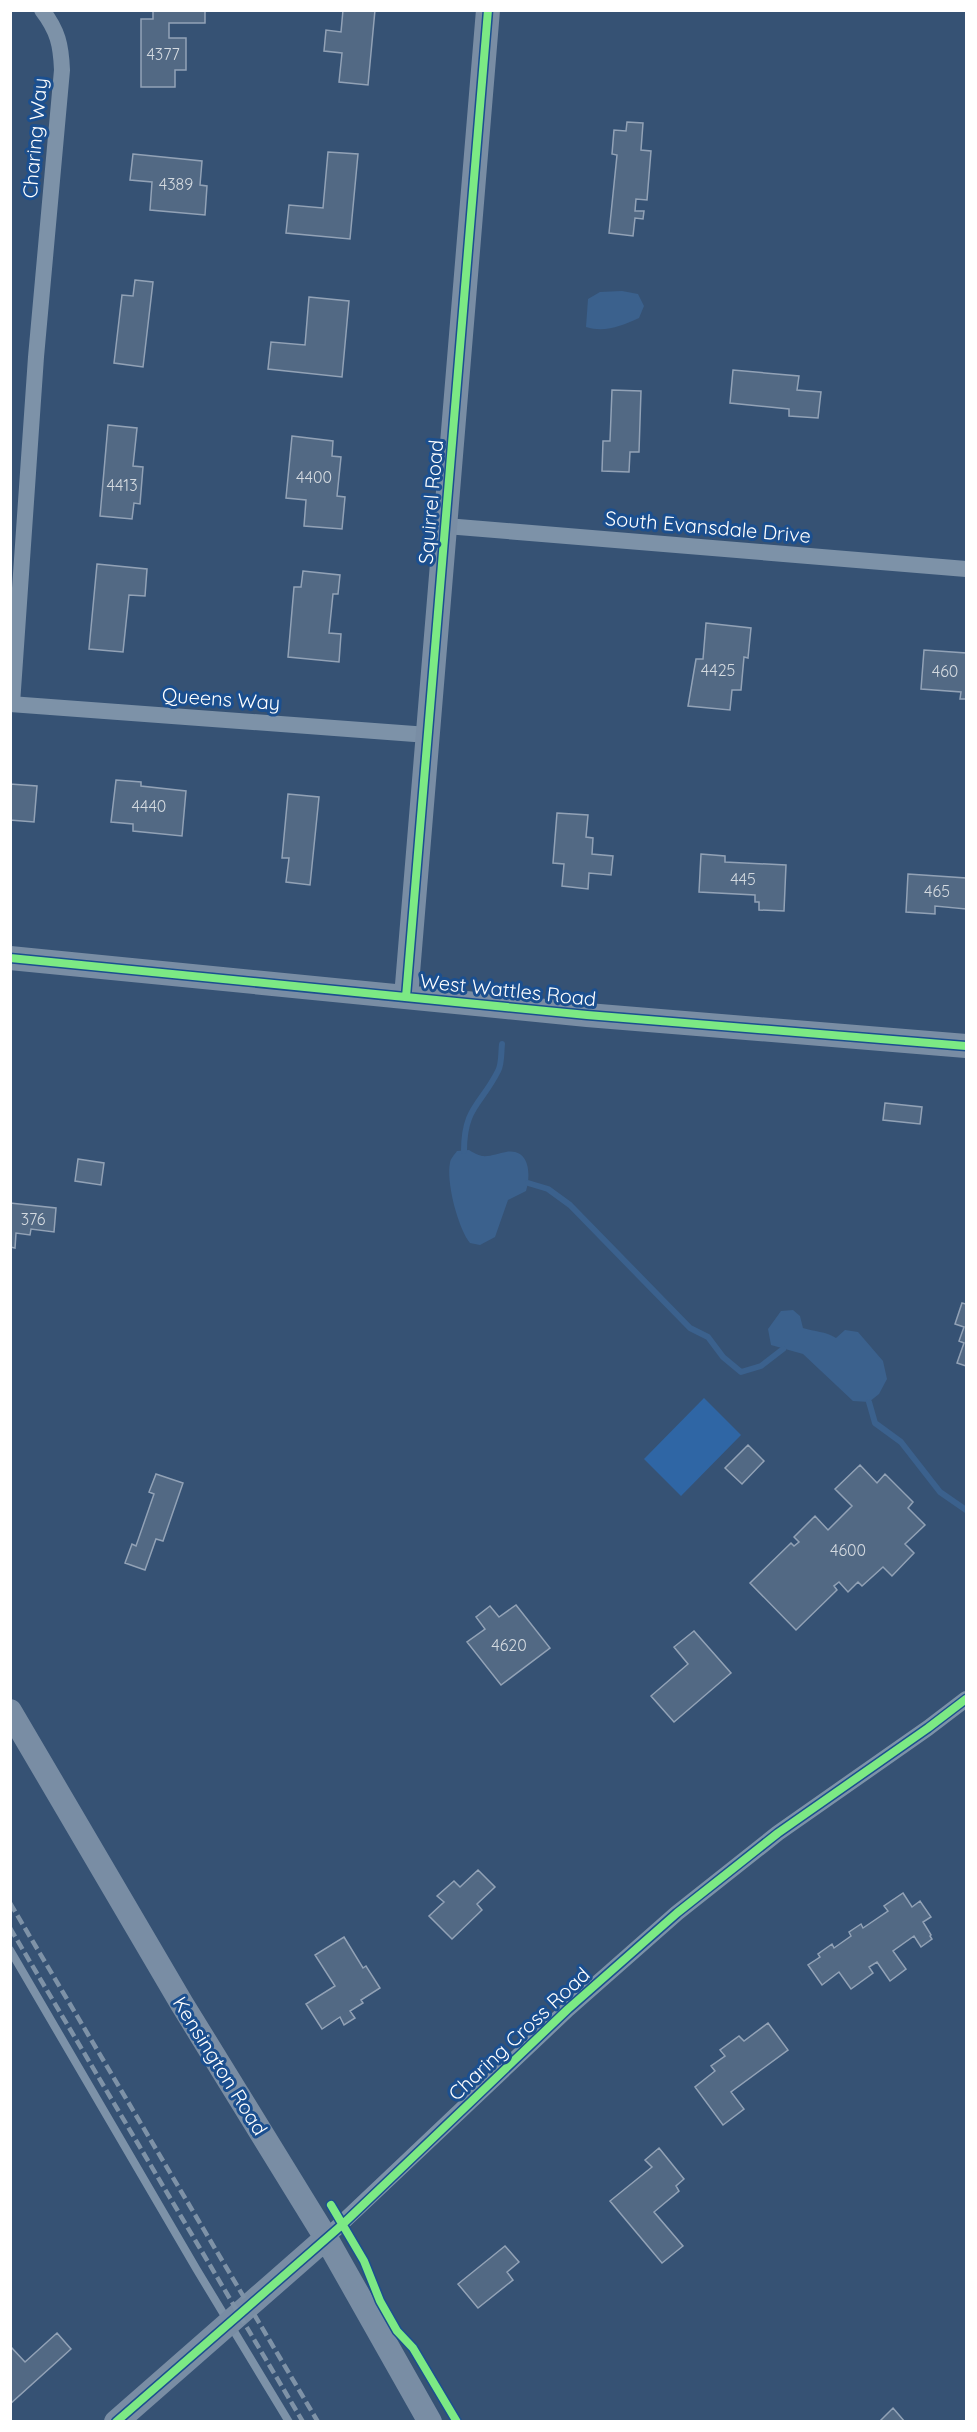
<svg xmlns="http://www.w3.org/2000/svg" width="977" height="2432" font-family="Quicksand,sans-serif">
<style>
.green{fill:#2f66a5}
.water{fill:#3b618d}
.lines{fill:none;stroke-linecap:round;stroke-linejoin:round}
.stream{stroke:#3b618d;stroke-width:6}
.building{fill:#526984;stroke:#92a2b6;stroke-width:1.5}
.lane{stroke:#7d92a8;stroke-width:8}
.street{stroke:#7d92a8;stroke-width:16}
.secondary{stroke:#798da4;stroke-width:24}
.rail{stroke:#7e92a7;stroke-width:4.5;stroke-dasharray:10 4.5;stroke-linecap:butt}
.cycleway-casing{stroke:#1b4f8f;stroke-width:11}
.cycleway{stroke:#7ce984;stroke-width:8}
.labels{text-anchor:middle;stroke-width:6;stroke-linejoin:round;paint-order:stroke}
.number-label{font-size:16px;fill:#d4dae0}
.street-label{font-size:20px;fill:#fff;stroke:#1b4f8f}
</style>
<rect width="100%" height="100%" fill="#365274"/>
<path class="green" d="M704,1398L741,1435L681,1496L644,1459Z"/>
<path class="water" d="M622,291L638,294L644,306L639,318C621,326 605,333 586,327L588,299L600,292Z
M469,1150C472,1152 478,1155 482,1156C490,1157 499,1153 506,1152C530,1148 531,1175 526,1191L508,1200L495,1237L480,1245L470,1243C458,1228 446,1182 450,1163C450,1159 455,1154 457,1151Z
M793,1310L800,1316L803,1328C815,1332 825,1331 836,1338L845,1330L858,1332L883,1361L887,1379L879,1394L869,1402L853,1401L803,1354L771,1345L768,1329L781,1311Z"/>
<g class="lines">
<path class="stream" d="M464,1151C464,1107 481,1105 498,1071C502,1064 501,1052 502,1044
M528,1183L548,1189L570,1205L690,1328L708,1337L723,1357L741,1372L761,1366L783,1349
M869,1402L875,1423L901,1442L940,1492L966,1510"/>
</g>
<path class="building" d="M153,10H205V23H169V38H186V70H175V87H141V19H153Z
M343,10H375L368,85L339,82L342,53L324,51L326,30L341,32Z
M627,122L643,123L641,150L651,151L647,200L636,199L635,211H644L643,219L635,218L633,236L609,233L617,155L612,154L614,130L626,131Z
M328,152L358,154L350,239L286,233L289,205L323,208Z
M133,154L202,161L200,185L207,186L205,215L150,210L152,182L130,180Z
M135,280L153,282L143,367L114,363L122,295L133,296Z
M309,297L349,301L342,377L268,369L271,342L305,345Z
M733,370L799,376L797,390L821,392L818,418L789,416V409L730,403Z
M612,390L641,391L639,452H630L629,472L602,471L603,441H610Z
M108,425L137,428L133,466L143,467L140,504L134,503L132,519L100,516Z
M292,436L333,441L332,456L341,457L337,496L345,497L342,529L304,526L306,500L286,498Z
M97,564L147,569L145,596L129,595L123,652L89,649Z
M303,571L340,575L338,594H333L329,633L341,634L339,662L288,657L294,587H301Z
M706,623L751,628L748,658L744,657L741,690H732L730,710L688,706L696,659H703Z
M924,650L966,653V699H960L961,692L921,689Z
M116,780L141,782V786L186,791L182,836L133,831V824L111,822Z
M10,784L37,786L34,822L10,820Z
M288,794L319,797L310,885L286,882L289,858H282Z
M557,813L588,815L586,837L593,838L592,854L613,856L611,875L589,873L588,889L562,886L564,864L553,863Z
M701,854L725,856V862L786,865L784,911L759,910V902H755V895L699,892Z
M908,874L966,878V909L935,906V914L906,912Z
M885,1103L922,1107L920,1124L883,1120Z
M78,1159L104,1163L101,1185L75,1181Z
M10,1203L56,1208L54,1232L31,1229L30,1235L16,1233L15,1248L10,1247Z
M962,1303L966,1304V1366L957,1363L964,1343L959,1341L964,1327L955,1324Z
M748,1445L764,1461L742,1484L725,1468Z
M860,1465L877,1483L885,1474L913,1502L908,1508L925,1525L905,1544L914,1553L892,1576L883,1567L862,1586L858,1582L848,1592L839,1582L834,1586L837,1590L796,1630L750,1583L791,1543L794,1546L799,1542L794,1537L815,1516L828,1530L852,1506L835,1489Z
M156,1474L183,1483L163,1541L156,1539L145,1570L125,1563L132,1544L136,1546L154,1494L149,1492Z
M516,1605L550,1648L501,1685L467,1642L485,1629L476,1617L490,1606L499,1617Z
M694,1631L731,1673L674,1722L651,1696L688,1664L674,1647Z
M478,1870L495,1887L477,1904L482,1910L452,1939L429,1916L444,1902L437,1896L454,1881L460,1887Z
M903,1893L912,1907L920,1901L931,1917L923,1922L931,1935L930,1936L932,1939L921,1947L914,1936L893,1951L906,1969L890,1981L877,1962L869,1967L873,1973L851,1989L839,1972L822,1985L808,1965L820,1957L818,1954L832,1944L834,1948L851,1936L849,1932L861,1924L863,1928L888,1911L884,1906Z
M344,1937L363,1968L366,1966L380,1988L361,2000L363,2003L350,2011L355,2018L344,2025L340,2017L322,2029L306,2004L335,1986L315,1955Z
M768,2023L788,2050L731,2092L744,2109L723,2125L695,2087L715,2071L711,2066L725,2056L720,2050L739,2036L744,2041Z
M659,2148L684,2179L676,2186L679,2191L654,2212L683,2246L662,2263L610,2201L652,2167L645,2160Z
M505,2246L519,2262L507,2272L513,2280L478,2308L458,2284Z
M57,2333L71,2349L10,2404V2346L25,2362Z
M893,2408L905,2422H879Z"/>
<g class="lines">
<path class="lane" d="M10,1950L197,2270L289,2422"/>
<path class="street" d="M446,526L966,569
M10,704L428,735
M12,704L36,357L62,70C61,45 58,31 42,10
M326,2238L568,2009L677,1913L778,1833L928,1728L966,1699"/>
<path class="secondary" d="M10,958L587,1015L966,1046
M406,997L488,10
M10,1711L182,2004L326,2238L430,2422
M116,2422L326,2238"/>
<path class="rail" d="M10,1903L318,2422
M10,1928L303,2422"/>
<g class="cycleway-casing">
<path id="cycleway" d="M10,958L587,1015L966,1046
M406,997L488,10
M331,2205L364,2261L380,2301L397,2331L413,2348L457,2422
M116,2422L343,2224L568,2009L677,1913L778,1833L928,1728L966,1699"/>
</g>
<use href="#cycleway" class="cycleway"/>
</g>
<g class="labels">
<g class="number-label">
<text x="163" y="60">4377</text>
<text x="176" y="190">4389</text>
<text x="314" y="483">4400</text>
<text x="122" y="491">4413</text>
<text x="718" y="676">4425</text>
<text x="945" y="677">460</text>
<text x="149" y="812">4440</text>
<text x="743" y="885">445</text>
<text x="937" y="897">465</text>
<text x="33" y="1225">376</text>
<text x="848" y="1556">4600</text>
<text x="509" y="1651">4620</text>
</g>
<g class="street-label">
<text transform="translate(35 138) rotate(-85)" y="7">Charing Way</text>
<text transform="translate(431 502) rotate(-85)" y="7">Squirrel Road</text>
<text transform="translate(708 527) rotate(5)" y="7">South Evansdale Drive</text>
<text transform="translate(221 699) rotate(4)" y="7">Queens Way</text>
<text transform="translate(508 990) rotate(6)" y="7">West Wattles Road</text>
<text transform="translate(519 2034) rotate(-43)" y="7">Charing Cross Road</text>
<text transform="translate(220 2066) rotate(58)" y="7">Kensington Road</text>
</g>
</g>
<rect width="977" height="2432" fill="none" stroke="#ffffff" stroke-width="24"/>
</svg>
